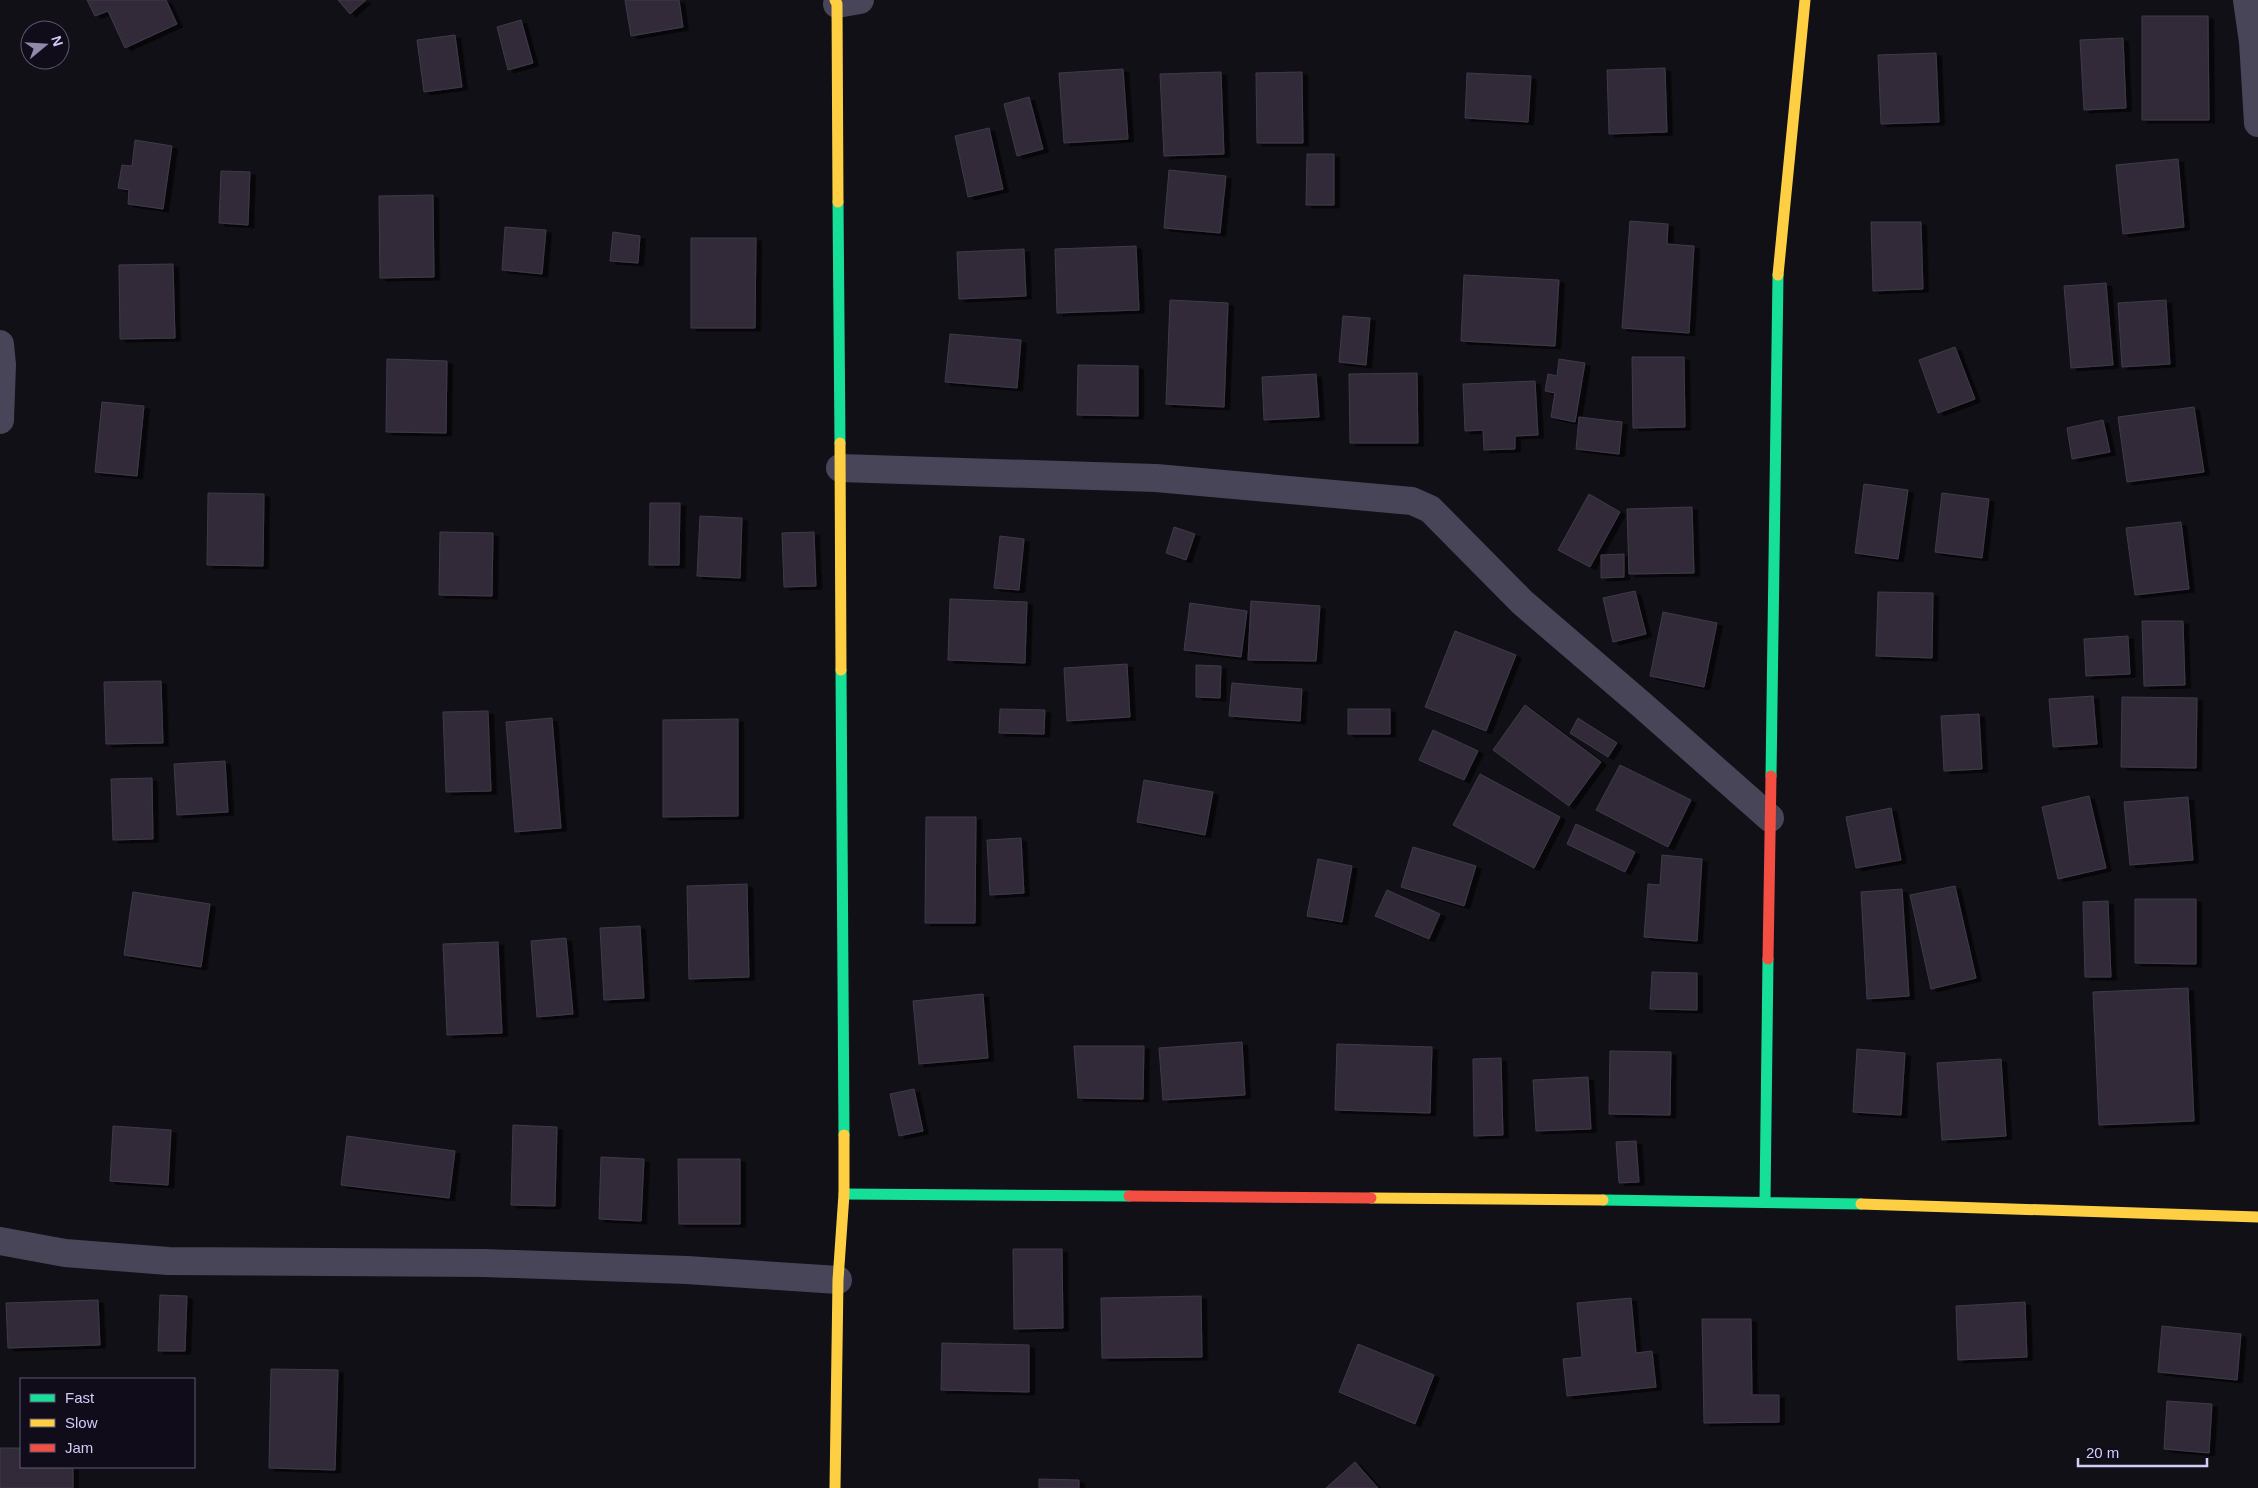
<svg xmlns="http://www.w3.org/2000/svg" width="2258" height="1488" font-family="Arial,sans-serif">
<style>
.building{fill:#302c39;stroke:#3f3a4a;filter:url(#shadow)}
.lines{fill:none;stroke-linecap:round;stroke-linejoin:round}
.street{stroke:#474557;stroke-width:28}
.fast{stroke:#16e098;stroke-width:11}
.slow{stroke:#ffcf43;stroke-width:11}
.jam{stroke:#f24e42;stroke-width:11}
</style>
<defs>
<filter id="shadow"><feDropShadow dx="5.5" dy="3" stdDeviation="0" flood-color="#0009"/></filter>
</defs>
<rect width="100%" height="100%" fill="#111016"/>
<path class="building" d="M87,0H166L177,24L125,48L108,11L95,16Z
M338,0H366L350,14Z
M625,0H679L683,27L631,36Z
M2142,16H2208L2209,120H2142Z
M521,20L533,63L508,70L497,27Z
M455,35L462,87L424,92L417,40Z
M2123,38L2126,108L2084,110L2080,40Z
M1936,53L1939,122L1881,124L1878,55Z
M1665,68L1667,132L1609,134L1607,70Z
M1123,69L1128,139L1064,143L1059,73Z
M1221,72L1224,154L1164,156L1160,74Z
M1302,72L1303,143H1257L1256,73Z
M1467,73L1531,76L1528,122L1465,118Z
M1029,97L1043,149L1017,156L1004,104Z
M989,128L1003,189L968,197L955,136Z
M135,140L172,146L163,209L128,204L129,190L118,188L122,165L132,166Z
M1307,154H1334V205H1306Z
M2178,159L2184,227L2123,234L2116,165Z
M1169,170L1226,176L1220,233L1164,228Z
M221,171L250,172L248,225L219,223Z
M433,195L434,277L380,278L379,196Z
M1630,221L1668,224L1667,244L1694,246L1689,333L1622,328Z
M1871,222H1921L1923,289L1873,291Z
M505,227L546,230L542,274L502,270Z
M613,232L640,236L638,263L610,261Z
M691,238H756L755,328H691Z
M1136,246L1139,310L1057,313L1055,249Z
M1024,249L1026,296L959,299L957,252Z
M173,264L175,338L120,339L119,265Z
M1464,275L1559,280L1555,346L1461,341Z
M2106,283L2113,365L2071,368L2064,286Z
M1170,300L1228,303L1224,407L1166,404Z
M2166,300L2170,364L2122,367L2118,303Z
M1343,316L1370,318L1366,365L1339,362Z
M950,334L1021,340L1017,388L945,382Z
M1955,347L1975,399L1938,413L1919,360Z
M1632,357H1684L1685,427L1633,428Z
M387,359L447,361L446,433L386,432Z
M1559,359L1585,363L1575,422L1551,417L1555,393L1545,391L1548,374L1557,376Z
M1078,365L1138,366V416L1077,415Z
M1417,373L1418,443H1350L1349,374Z
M1316,374L1319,417L1264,420L1262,377Z
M1535,381L1538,435L1515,436V449L1484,450L1483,430L1465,431L1463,384Z
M102,402L144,406L137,476L95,472Z
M2194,407L2204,472L2127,482L2118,417Z
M1579,417L1622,422L1619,454L1576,449Z
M2103,420L2110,452L2072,459L2067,428Z
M1864,484L1908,490L1898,559L1855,553Z
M208,493L264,494L263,566L207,565Z
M1942,493L1989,499L1982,558L1935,552Z
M1589,494L1620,512L1590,567L1558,550Z
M650,503H680L679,565H649Z
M1692,507L1694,573L1629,574L1627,509Z
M700,516L742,518L740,578L697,576Z
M2181,522L2189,589L2135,595L2126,528Z
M1174,527L1195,534L1186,560L1166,553Z
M440,532L493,533L492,596L439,595Z
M814,532L816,586L784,587L782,533Z
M1000,536L1024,539L1019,590L994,588Z
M1624,554V577L1601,578V555Z
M1635,591L1646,634L1613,642L1603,598Z
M1878,592L1933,593L1932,658L1876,656Z
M950,599L1027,602L1025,663L948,660Z
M1251,601L1320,606L1316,661L1248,660Z
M1190,603L1247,611L1241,657L1184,650Z
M1663,612L1717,623L1704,687L1650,676Z
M2142,621H2183L2185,685L2144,686Z
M1455,631L1516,655L1486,731L1425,707Z
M2128,636L2130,674L2086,676L2084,639Z
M1127,664L1130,717L1067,721L1064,668Z
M1196,665L1221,666L1220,698L1196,697Z
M161,681L163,743L106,744L104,682Z
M1232,683L1302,689L1300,721L1229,716Z
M2093,696L2097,744L2053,747L2049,699Z
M2122,697L2197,698L2196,768L2121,767Z
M1525,705L1601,762L1569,806L1493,750Z
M1000,709L1045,710L1044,734L999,733Z
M1348,709H1390V734H1348Z
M488,711L491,791L446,792L443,712Z
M1979,714L1982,769L1944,771L1941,716Z
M552,718L561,828L515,832L506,722Z
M1578,718L1617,743L1608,757L1570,733Z
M738,719V816L663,817V720Z
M1433,730L1478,751L1464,780L1419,760Z
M225,761L228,812L177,815L174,764Z
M1620,765L1691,800L1668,847L1596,810Z
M1480,774L1560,817L1534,868L1453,825Z
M152,778L153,839L113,840L111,779Z
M1144,780L1213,792L1205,835L1137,822Z
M2089,796L2106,868L2058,879L2042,807Z
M2188,797L2193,860L2130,865L2124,802Z
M1891,808L1901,860L1856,868L1846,817Z
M926,817H976L975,923H925Z
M1576,824L1635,852L1625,872L1567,844Z
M1021,838L1024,893L990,895L987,840Z
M1413,847L1476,866L1464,906L1401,887Z
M1662,855L1702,859L1697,941L1644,937L1648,884L1660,885Z
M1318,859L1352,866L1342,922L1307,916Z
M747,884L749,977L689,979L687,886Z
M1955,886L1976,978L1931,989L1910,895Z
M1902,889L1909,996L1867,999L1861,892Z
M1387,890L1440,914L1429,939L1375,916Z
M133,892L210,904L201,967L124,955Z
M2135,899H2196V964L2135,963Z
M2108,901L2111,977H2085L2083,902Z
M640,926L644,998L604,1000L600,928Z
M566,938L573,1014L537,1017L531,941Z
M498,942L502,1033L447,1035L443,944Z
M1652,972L1697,973V1010L1650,1009Z
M2188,988L2194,1121L2099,1125L2093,992Z
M983,994L988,1058L919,1064L913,1001Z
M1242,1042L1245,1095L1163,1100L1159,1048Z
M1337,1044L1432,1047L1430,1113L1335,1110Z
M1074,1046H1144L1143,1099L1078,1098Z
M1857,1049L1905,1053L1901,1115L1853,1112Z
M1610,1051L1671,1052L1670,1115L1609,1114Z
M1501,1058L1503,1135L1474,1136L1473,1059Z
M2001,1059L2006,1136L1942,1140L1937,1063Z
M1588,1077L1591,1129L1536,1131L1533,1080Z
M914,1089L923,1131L899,1136L890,1094Z
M513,1125L557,1127L555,1206L511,1205Z
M113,1126L171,1130L168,1185L110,1181Z
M347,1136L455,1151L449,1198L341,1185Z
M1636,1141L1639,1182L1619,1183L1616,1142Z
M601,1157L644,1159L641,1221L599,1219Z
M678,1159H740V1224H679Z
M1013,1249H1062L1063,1328L1014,1329Z
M160,1295L187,1296L185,1351H158Z
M1201,1296L1202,1357L1102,1358L1101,1298Z
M1631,1298L1636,1353L1652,1351L1656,1387L1567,1396L1563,1359L1582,1357L1577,1303Z
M98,1300L100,1345L8,1348L6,1303Z
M2025,1302L2027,1357L1958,1360L1956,1306Z
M1702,1319H1751L1752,1395H1779V1422L1704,1423Z
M2162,1326L2241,1334L2237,1380L2158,1372Z
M942,1343L1029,1345V1392L941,1390Z
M1358,1344L1434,1375L1415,1424L1339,1392Z
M271,1369L338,1370L335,1470L269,1468Z
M2167,1401L2212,1404L2209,1453L2164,1449Z
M0,1448H21V1467H73V1488H0Z
M1355,1462L1378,1488H1326Z
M1039,1479L1079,1480V1488H1039Z"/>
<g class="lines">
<path class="street" d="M2247,0L2253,42L2258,123
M837,4L860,0
M0,344L2,365L0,420
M840,468L1156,478L1412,501L1430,509L1522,602L1642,705L1770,818
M0,1241L65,1253L168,1261L484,1263L687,1270L838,1280"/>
<path class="fast" d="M838,202L840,443
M841,670L844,1135
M1771,776L1778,275
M844,1194L1129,1196
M1603,1200L1861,1204
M1765,1201L1768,959"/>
<path class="slow" d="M835,0L837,4L838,202
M1778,275L1805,0
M840,443L841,670
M1371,1198L1603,1200
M1861,1204L2258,1217
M835,1488L838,1280L844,1194V1135"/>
<path class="jam" d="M1768,959L1771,776
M1129,1196L1371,1198"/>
</g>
<rect x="20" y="1378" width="175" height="90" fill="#100c1a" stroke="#5f5874"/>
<rect x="30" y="1394" width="25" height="8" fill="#16e098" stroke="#5f5874"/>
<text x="65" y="1403" font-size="15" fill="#d6cafa">Fast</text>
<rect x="30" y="1419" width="25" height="8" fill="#ffcf43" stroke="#5f5874"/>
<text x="65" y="1428" font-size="15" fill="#d6cafa">Slow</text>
<rect x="30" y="1444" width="25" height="8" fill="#f24e42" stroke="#5f5874"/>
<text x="65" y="1453" font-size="15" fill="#d6cafa">Jam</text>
<g transform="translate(45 45) rotate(72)"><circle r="24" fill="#100c1a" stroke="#5f5874"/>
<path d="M0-4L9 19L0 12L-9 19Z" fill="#9189aa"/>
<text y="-8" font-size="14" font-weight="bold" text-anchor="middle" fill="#d6cafa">N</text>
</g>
<path d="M2078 1458v8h129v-8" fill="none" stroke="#d6cafa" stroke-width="2.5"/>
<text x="2086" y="1458" font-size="15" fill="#d6cafa" stroke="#100c1a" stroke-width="4" paint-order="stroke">20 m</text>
</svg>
